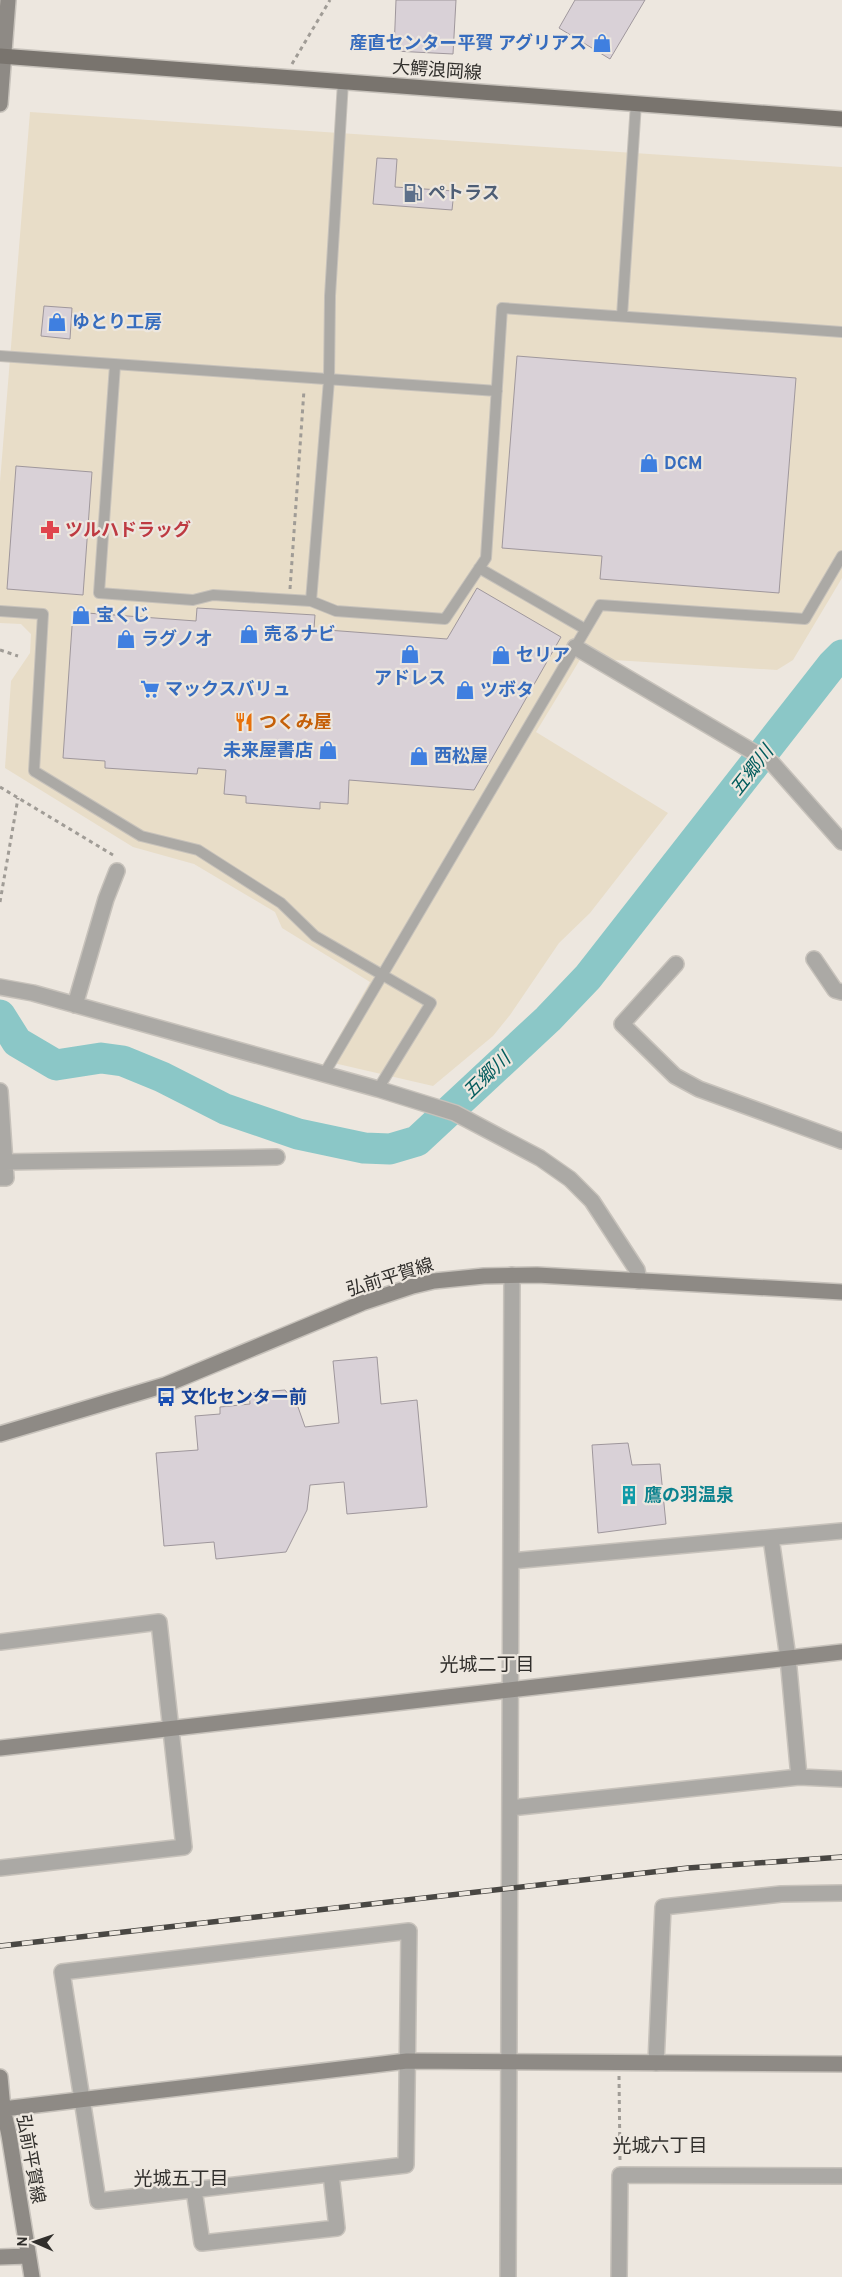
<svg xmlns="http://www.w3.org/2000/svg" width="842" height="2277" font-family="Overpass,'Noto Sans JP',sans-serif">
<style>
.commercial{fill:#e8ddc8}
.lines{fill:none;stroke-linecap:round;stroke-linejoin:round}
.river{stroke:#8bc7c7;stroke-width:31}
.building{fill:#d9d1d7;stroke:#9f979c}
.lane-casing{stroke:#c7c2bb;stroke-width:12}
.street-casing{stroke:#c7c2bb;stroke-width:18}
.secondary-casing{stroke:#c7c2bb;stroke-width:18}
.primary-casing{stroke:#c7c2bb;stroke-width:18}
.path{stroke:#a09c96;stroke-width:3;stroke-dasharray:4 4;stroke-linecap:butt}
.lane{stroke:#aba9a5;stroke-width:10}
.street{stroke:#aba9a5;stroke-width:15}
.secondary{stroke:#8e8a85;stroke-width:15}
.primary{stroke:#79746e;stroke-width:15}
.rail-casing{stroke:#494743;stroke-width:5.5}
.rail{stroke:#ede7df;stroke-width:4;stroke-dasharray:11;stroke-linecap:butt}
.labels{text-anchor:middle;stroke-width:4.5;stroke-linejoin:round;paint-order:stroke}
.shop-label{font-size:18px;font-weight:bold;fill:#366cbe;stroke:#ede7df;text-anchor:start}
.street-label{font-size:18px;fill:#312f2c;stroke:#ede7df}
.service-label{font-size:18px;font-weight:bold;fill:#4e5e75;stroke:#ede7df;text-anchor:start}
.health-label{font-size:18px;font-weight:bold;fill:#be3a42;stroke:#ede7df;text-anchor:start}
.food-label{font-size:18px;font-weight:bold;fill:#c56008;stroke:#ede7df;text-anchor:start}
.transit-label{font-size:18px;font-weight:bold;fill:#164399;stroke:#ede7df;text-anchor:start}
.culture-label{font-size:18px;font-weight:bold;fill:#0d838f;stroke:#ede7df;text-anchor:start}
.water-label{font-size:19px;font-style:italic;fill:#035c5d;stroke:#ede7df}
.neighbourhood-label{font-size:19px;fill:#312f2c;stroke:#ede7df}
</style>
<rect width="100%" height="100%" fill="#ede7df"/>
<path class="commercial" d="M30,112L842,167V578L793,660L777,670L581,658L536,732L668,813L590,913L559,943L510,1015L493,1036L433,1086L325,1061L370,982L282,928L275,912L194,864L133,847L5,768L11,681L30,653L31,634L21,624L0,623V482Z"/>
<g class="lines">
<path class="river" d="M0,1015L17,1042L56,1065L101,1058L123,1061L162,1077L225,1109L298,1134L364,1148L390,1149L417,1141L548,1019L588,977L832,665L842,655"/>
</g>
<path class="building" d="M396,0H456L453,54L394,51Z
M575,0H645L610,59L559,28Z
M377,158L397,159L395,187L454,191L452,210L373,204Z
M44,306L72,308L70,339L41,336Z
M517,356L796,378L779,593L600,579L602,556L502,548Z
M16,466L92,472L83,595L7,589Z
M477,588L561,637L474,790L349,780L348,804L320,802V809L246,803V796L224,794L226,770L198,768L197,774L105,768V761L63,758L73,612L196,621L197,608L315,615L314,629L447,639Z
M377,1357L381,1404L417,1400L427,1507L347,1514L344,1482L310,1485L307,1510L286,1552L216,1559L214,1542L164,1546L156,1453L198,1450L195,1416L220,1414V1407L250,1404L249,1393L285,1390L298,1407L305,1427L339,1423L333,1361Z
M628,1443L632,1465L660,1464L666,1524L598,1533L592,1445Z"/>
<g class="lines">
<g class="lane-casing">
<path id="lane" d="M622,316L636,103
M0,356L497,391
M115,365L99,593L193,600L213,595L311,601L336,611L445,619L486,558L502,308L842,332
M479,568L585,629
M311,601L329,380L330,296L343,82
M0,611L43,614L34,771L141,836L198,850L281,903L315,936L431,1003L378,1089
M324,1074L600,605L805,619L842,556"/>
</g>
<g class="street-casing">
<path id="street" d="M575,647L772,763L842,842
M814,959L835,990L842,992
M676,964L622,1024L675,1076L699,1089L842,1141
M0,987L33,993L378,1089L455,1113L540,1158L570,1179L592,1201L637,1270L639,1281
M75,1005L106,899L117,871
M0,1091L6,1178H0
M5,1162L277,1157
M771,1538L788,1658L799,1777
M511,1561L842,1531
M0,1642L159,1622L184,1847L0,1868
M510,1808L799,1777L842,1779
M409,1931L406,2165L98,2201L62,1972Z
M656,2063L663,1907L781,1894L842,1893
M194,2190L202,2243L337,2228L331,2174
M508,2277L512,1275
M619,2277L620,2175L842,2176"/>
</g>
<g class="secondary-casing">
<path id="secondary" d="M0,104L8,0
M0,1434L165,1385L362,1303L413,1286L434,1281L484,1276L537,1275L842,1292
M0,1748L842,1652
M0,2077L3,2109L9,2135L32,2277
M3,2109L407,2061L842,2064
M0,2257L28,2256"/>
</g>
<g class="primary-casing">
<path id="primary" d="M0,56L842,119"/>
</g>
<path class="path" d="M292,64L330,0
M290,589L304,390
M0,650L18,656
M0,787L113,855
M0,902L18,798
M619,2076L620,2160"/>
<use href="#lane" class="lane"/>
<use href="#street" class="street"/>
<use href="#secondary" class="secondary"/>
<use href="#primary" class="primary"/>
<g class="rail-casing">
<path id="rail" d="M0,1946L688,1868L842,1857"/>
</g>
<use href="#rail" class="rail"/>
</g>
<defs>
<g id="shop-bare" transform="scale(1.5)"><path d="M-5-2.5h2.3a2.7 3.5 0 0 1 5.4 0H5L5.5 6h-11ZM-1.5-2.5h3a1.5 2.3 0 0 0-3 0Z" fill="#3f7fe0" stroke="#ede7df" stroke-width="2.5" paint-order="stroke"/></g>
<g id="fuel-bare" transform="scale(1.5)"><path d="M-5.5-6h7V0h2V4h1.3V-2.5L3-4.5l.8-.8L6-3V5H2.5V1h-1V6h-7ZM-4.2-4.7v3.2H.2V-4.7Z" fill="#5c6f8a" stroke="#ede7df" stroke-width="2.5" paint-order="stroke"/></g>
<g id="pharmacy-bare" transform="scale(1.5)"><path d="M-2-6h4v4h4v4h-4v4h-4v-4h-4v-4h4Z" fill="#e0444e" stroke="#ede7df" stroke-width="2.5" paint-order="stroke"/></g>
<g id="supermarket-bare" transform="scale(1.5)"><path d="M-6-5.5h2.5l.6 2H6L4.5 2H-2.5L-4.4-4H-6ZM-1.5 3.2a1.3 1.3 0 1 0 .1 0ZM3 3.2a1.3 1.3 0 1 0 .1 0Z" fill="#3f7fe0" stroke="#ede7df" stroke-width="2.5" paint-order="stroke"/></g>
<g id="restaurant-bare" transform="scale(1.5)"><path d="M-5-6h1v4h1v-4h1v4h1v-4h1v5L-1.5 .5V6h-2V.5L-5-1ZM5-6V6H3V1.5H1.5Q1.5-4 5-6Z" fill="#e8710a" stroke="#ede7df" stroke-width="2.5" paint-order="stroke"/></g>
<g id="bus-bare" transform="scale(1.5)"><path d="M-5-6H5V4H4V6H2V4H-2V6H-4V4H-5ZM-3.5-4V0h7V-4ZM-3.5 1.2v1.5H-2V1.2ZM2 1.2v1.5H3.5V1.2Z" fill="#1a4fb4" stroke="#ede7df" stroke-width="2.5" paint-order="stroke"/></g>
<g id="building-bare" transform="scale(1.5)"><path d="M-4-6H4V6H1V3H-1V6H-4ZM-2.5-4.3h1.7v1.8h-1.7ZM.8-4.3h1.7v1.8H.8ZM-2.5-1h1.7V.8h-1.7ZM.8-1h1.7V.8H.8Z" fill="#0f9aa8" stroke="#ede7df" stroke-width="2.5" paint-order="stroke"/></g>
</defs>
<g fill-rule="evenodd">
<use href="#shop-bare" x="602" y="43"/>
<use href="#fuel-bare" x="413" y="193"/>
<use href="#shop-bare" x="57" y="322"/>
<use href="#shop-bare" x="649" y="463"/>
<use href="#pharmacy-bare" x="50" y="530"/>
<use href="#shop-bare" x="81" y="615"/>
<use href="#shop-bare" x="249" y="634"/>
<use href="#shop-bare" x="126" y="639"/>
<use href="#shop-bare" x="410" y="654"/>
<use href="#shop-bare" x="501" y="655"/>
<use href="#supermarket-bare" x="150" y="689"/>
<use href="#shop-bare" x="465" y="690"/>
<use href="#restaurant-bare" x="244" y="722"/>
<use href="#shop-bare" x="328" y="750"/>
<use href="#shop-bare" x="419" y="756"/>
<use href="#bus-bare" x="166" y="1397"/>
<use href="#building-bare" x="629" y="1495"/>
</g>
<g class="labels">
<g class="shop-label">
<text x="587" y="49" text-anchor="end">産直センター平賀 アグリアス</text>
<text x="72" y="328">ゆとり工房</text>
<text x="664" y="469">DCM</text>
<text x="96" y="621">宝くじ</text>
<text x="264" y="640">売るナビ</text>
<text x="141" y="645">ラグノオ</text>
<text x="516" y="661">セリア</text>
<text x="410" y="684" text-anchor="middle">アドレス</text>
<text x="165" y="695">マックスバリュ</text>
<text x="480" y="696">ツボタ</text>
<text x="313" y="756" text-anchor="end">未来屋書店</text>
<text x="434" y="762">西松屋</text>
</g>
<g class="street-label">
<text transform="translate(437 70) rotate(4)" y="6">大鰐浪岡線</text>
<text transform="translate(390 1277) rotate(-17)" y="6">弘前平賀線</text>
<text transform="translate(31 2159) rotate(80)" y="6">弘前平賀線</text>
</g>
<g class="service-label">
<text x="428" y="199">ペトラス</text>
</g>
<g class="health-label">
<text x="65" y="536">ツルハドラッグ</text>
</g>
<g class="food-label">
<text x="259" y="728">つくみ屋</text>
</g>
<g class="transit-label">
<text x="181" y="1403">文化センター前</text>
</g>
<g class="culture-label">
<text x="644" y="1501">鷹の羽温泉</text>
</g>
<g class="water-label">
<text transform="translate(751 770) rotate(-52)" y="7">五郷川</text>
<text transform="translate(486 1075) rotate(-44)" y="7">五郷川</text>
</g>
<g class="neighbourhood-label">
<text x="487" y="1671">光城二丁目</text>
<text x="660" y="2152">光城六丁目</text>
<text x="181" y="2185">光城五丁目</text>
</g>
</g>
<g transform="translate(35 2242) rotate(272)" stroke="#ede7df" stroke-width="4" paint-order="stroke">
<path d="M0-4L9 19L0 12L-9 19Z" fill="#312f2c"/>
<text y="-8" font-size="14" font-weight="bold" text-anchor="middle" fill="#312f2c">N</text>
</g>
</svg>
